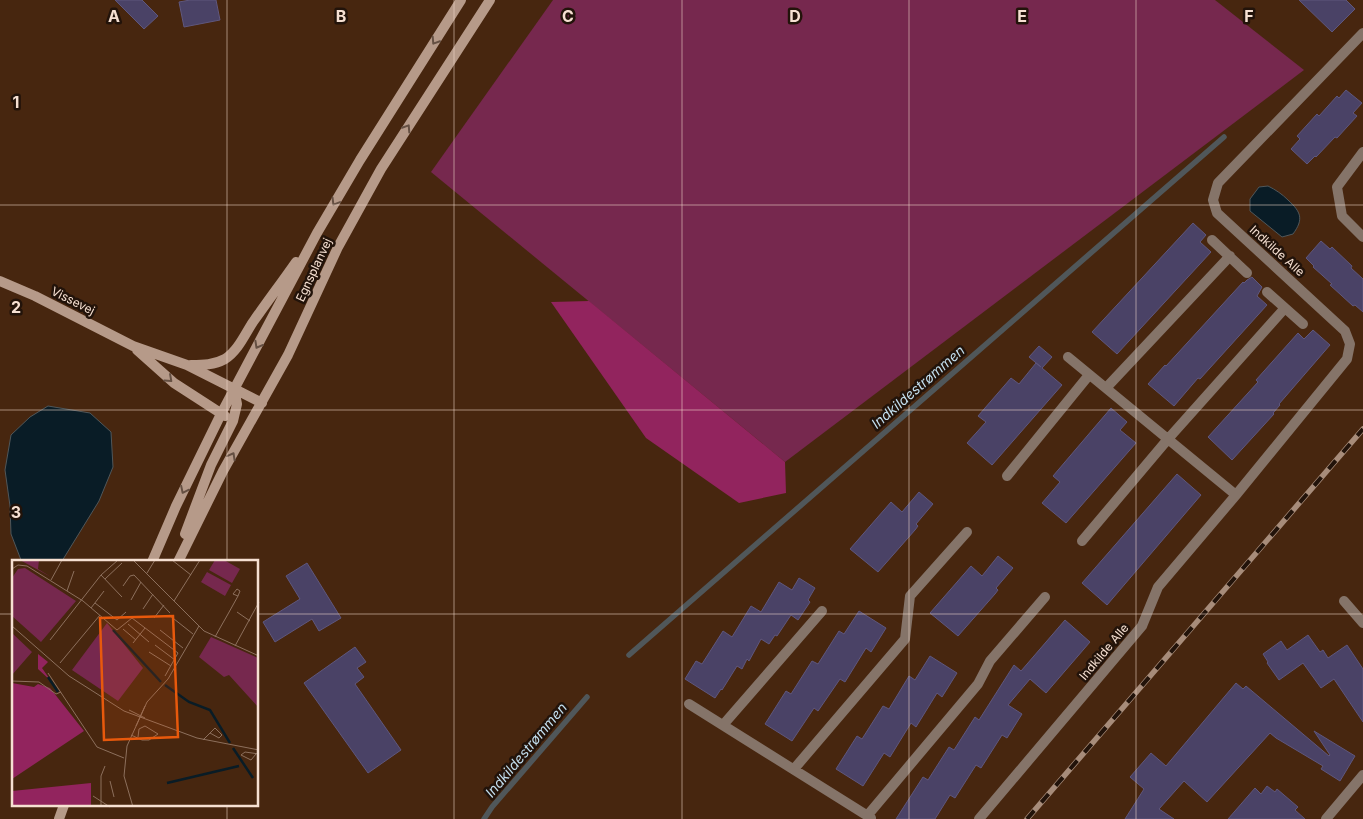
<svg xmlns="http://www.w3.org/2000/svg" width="1363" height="819" font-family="Inter,sans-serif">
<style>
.green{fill:#76284e}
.forest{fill:#92245e}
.water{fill:#091c26;stroke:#50575a}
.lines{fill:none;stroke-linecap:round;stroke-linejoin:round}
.stream{stroke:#50575a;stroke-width:5.5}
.building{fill:#4a4266;stroke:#5f577d}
.street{stroke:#857469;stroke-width:10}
.secondary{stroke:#b69a89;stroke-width:10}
.rail-casing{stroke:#a78c7a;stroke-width:5.5}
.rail{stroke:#22130a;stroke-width:4;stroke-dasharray:11;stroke-linecap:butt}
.oneway{stroke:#655043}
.grid{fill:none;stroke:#f6e0d2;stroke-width:1;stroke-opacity:0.55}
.labels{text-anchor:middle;stroke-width:5;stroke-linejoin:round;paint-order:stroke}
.street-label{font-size:12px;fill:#f6e0d2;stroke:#22130a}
.water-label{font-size:14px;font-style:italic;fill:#c3dfef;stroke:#22130a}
.inset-river{fill:none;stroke:#091c26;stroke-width:2.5}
.inset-road{fill:none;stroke:#8d705d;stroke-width:1}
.view{fill:#e8590c;fill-opacity:0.15;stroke:#e8590c;stroke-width:2.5}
.inset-edge{fill:none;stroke:#f6e0d2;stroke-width:2.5}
.grid-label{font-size:16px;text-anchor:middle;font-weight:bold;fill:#f6e0d2;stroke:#22130a;stroke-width:5;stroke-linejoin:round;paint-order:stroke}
</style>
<rect width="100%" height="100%" fill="#47260f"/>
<path class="green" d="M553,0H1215L1304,70L785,462L431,172Z"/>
<path class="forest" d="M589,301L785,462L786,493L739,503L646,438L551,302Z"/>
<path class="water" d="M1268,186C1276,190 1282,194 1288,200C1301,212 1304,219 1293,234L1282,237L1250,211V199L1259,187Z
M48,406L90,413L111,432L113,467L99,501L62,561H23L21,560L11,534L10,506L5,470L11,435L30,417Z"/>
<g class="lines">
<path class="stream" d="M629,655L1224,137
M484,819L492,807L587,697"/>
</g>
<path class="building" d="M115,0H142L158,16L144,29Z
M190,0H216L220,20L184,27L179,2Z
M1299,0H1346L1355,9L1332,32Z
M1346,90L1362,103L1353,113L1357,116L1337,138L1335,137L1316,157L1315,156L1307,164L1291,149L1300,139L1297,136L1317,114L1319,116L1337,96L1339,98Z
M1193,223L1206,235L1200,242L1211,252L1117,354L1092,332Z
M1321,241L1330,249L1332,247L1352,266L1351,268L1363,279V312L1355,305L1353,306L1330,285L1332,284L1313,267L1314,266L1306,258Z
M1252,277L1262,287L1257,296L1267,305L1200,379L1198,378L1174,406L1148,384L1165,365L1166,366L1243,282L1244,283L1247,280Z
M1313,330L1330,345L1279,404L1280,405L1273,413L1274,414L1232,460L1208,437L1258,382L1256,380L1298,333L1304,339Z
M1039,346L1052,357L1042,368L1062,385L992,465L967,443L986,422L978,416L1011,378L1019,384L1036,363L1041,367L1029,357Z
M1111,408L1127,422L1120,430L1136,443L1066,523L1042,503L1060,482L1053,476Z
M1177,474L1201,495L1107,605L1082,583Z
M919,492L933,504L916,524L918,526L915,530L878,572L850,549L891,502L902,512Z
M998,556L1013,568L996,588L998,590L995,594L958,636L930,613L971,566L982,576Z
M307,563L341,618L319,631L312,619L275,642L263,622L300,599L286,576Z
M799,578L815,588L808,600L810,602L798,620L791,615L777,636L775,635L769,644L761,639L749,661L747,659L742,669L737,666L722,690L721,689L715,698L685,679L696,661L702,664L723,631L732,637L751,606L761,612L779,582L792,590Z
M859,611L886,628L871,652L866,648L845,682L840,679L818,711L814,708L792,741L765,724L786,691L791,694L812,661L818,664L839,631L844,634Z
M1065,620L1090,642L1046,693L1030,679L1008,705L1022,714L1007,738L1002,735L981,768L976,765L955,798L950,795L935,819H896L923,777L928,780L949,747L954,750L975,717L979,720L1014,665L1021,671Z
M1308,635L1320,652L1323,650L1328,658L1347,645L1363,669V722L1334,679L1321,688L1303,663L1279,680L1267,663L1268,662L1263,654L1281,641L1287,650Z
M355,647L366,662L357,668L364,677L355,684L401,750L368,773L304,683Z
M930,656L957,673L942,697L937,693L916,727L911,723L890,757L884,753L863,786L836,769L857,736L862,739L883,706L889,709L909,676L915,680Z
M1236,683L1243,689L1246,686L1329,756L1330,755L1314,731L1355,756L1340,781L1321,769L1323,766L1276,738L1270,733L1207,802L1184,781L1159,809L1174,819H1125L1144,789L1130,777L1151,753L1166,766Z
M1267,786L1275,792L1277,789L1298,807L1295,810L1305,819H1228L1255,788L1261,794Z"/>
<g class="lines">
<path class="street" d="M1363,152L1337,187L1342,216L1363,237
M1212,240L1247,273
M1267,292L1303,324
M1068,357L1236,495
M1106,388L1230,256
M1007,476L1089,375
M1082,541L1168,439L1285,308
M1344,601L1363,623
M689,704L871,818
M723,725L822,611
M794,769L905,639L910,596L967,532
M867,816L978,684L990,661L1045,597
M979,819L1142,626L1158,587L1236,495L1347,359L1350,344L1345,331L1217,213L1213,200L1218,183L1363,33
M1326,819L1363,775"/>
<path class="secondary" d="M0,281L35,296L133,346L187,365L262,403
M137,350L174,383L225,416
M191,365C203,365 214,365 225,359C238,351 245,334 253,322C267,302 282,282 296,262
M185,534L211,465L233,421L237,404L234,389
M152,562L176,506L221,414L317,233L360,160L461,0
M178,562L223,471L288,355L338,247L381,169L490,0
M59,819L64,805"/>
<g class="rail-casing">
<path id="rail" d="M1027,819L1363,429"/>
</g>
<use href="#rail" class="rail"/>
</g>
<defs><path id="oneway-chevron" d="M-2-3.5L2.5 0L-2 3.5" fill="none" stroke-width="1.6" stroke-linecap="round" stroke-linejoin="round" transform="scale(1.25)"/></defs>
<g class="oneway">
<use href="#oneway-chevron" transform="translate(435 41) rotate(123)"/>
<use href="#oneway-chevron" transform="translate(407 128) rotate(-57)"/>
<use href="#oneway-chevron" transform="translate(335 202) rotate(121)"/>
<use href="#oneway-chevron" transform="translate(258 345) rotate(119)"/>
<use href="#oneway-chevron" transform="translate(169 379) rotate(42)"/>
<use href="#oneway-chevron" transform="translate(232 456) rotate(-61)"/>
<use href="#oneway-chevron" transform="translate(184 490) rotate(116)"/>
</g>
<path class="grid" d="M227,0V562M454,0V819M682,0V819M909,0V819M1136,0V819M0,205H1363M0,410H1363M0,614H14M258,614H1363M227,805V819"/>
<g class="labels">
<g class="street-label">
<text transform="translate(1277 251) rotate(42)" y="4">Indkilde Alle</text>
<text transform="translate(314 270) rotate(-65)" y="4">Egnsplanvej</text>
<text transform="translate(73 301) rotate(27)" y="4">Vissevej</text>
<text transform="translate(1104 652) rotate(-50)" y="4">Indkilde Alle</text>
</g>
<g class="water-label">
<text transform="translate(918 387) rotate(-41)" y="5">Indkildestrømmen</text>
<text transform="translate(526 750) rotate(-50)" y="5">Indkildestrømmen</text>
</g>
</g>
<g transform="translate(12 560)">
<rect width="246" height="246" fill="#47260f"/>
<path d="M8,0H27L26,9L39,17ZM203,0H212L228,9L220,23L197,10ZM13,8L64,41L29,82L0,56V18L6,9ZM195,12L219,25L213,36L189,22ZM95,63L131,108L106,141L60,110ZM0,73L20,92L0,115ZM199,77L246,98V147L217,115L212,117L187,97Z" fill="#76284e"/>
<path d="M26,94L36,102L30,108L39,121L26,109ZM0,123L22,127L26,124L38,128L72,171L0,219ZM79,223V246H0V231Z" fill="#92245e"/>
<path class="inset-river" d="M101,70L149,122M36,117L46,132M153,125L177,142L198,150L218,183M221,188L241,218M155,223L227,206"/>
<path class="inset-road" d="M121,0L192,71L247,96M160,0L179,15M0,9L6,5L15,6L71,41L105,70L120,58L166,93L153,116M135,13L143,0M89,15L110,37M93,19L110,3M39,20L50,0M111,26L118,16L122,15L158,53M55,31L62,11M119,40L129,22M162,41L188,0M83,43L105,60L114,52M79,48L92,31M131,49L141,34M225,52L238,61M157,55L181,74M142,58L152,45M116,64L137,82M0,66L57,116L112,151L185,178L247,190M111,69L124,80M148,70L171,88M203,77L208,68L216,54L226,36L228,31L225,29L221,34L226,36M38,80L89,15L106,0M121,83L133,68M143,85L163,100M223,86L247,42M137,92L159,106M48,103L88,55M36,113L85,187L112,198M0,121L27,122L44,134L49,132M117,150L133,158M124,166L133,146M119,175L130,180H137L146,174L133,166L127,169L126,177M191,180L203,168L210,175L207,178L198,173M244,194L239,200L229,195L233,192L247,194M98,221L102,237M81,236L98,247M89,247V216L93,206M121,247L112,216L115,186L135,142L156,119L187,66"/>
<path class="view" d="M161,56L166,177L92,180L88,58Z"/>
<rect width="246" height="246" class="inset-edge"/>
</g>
<g class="grid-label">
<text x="114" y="22">A</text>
<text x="341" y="22">B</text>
<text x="568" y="22">C</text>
<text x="795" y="22">D</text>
<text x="1022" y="22">E</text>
<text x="1249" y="22">F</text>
<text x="16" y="108">1</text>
<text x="16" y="313">2</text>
<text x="16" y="518">3</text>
</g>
</svg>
